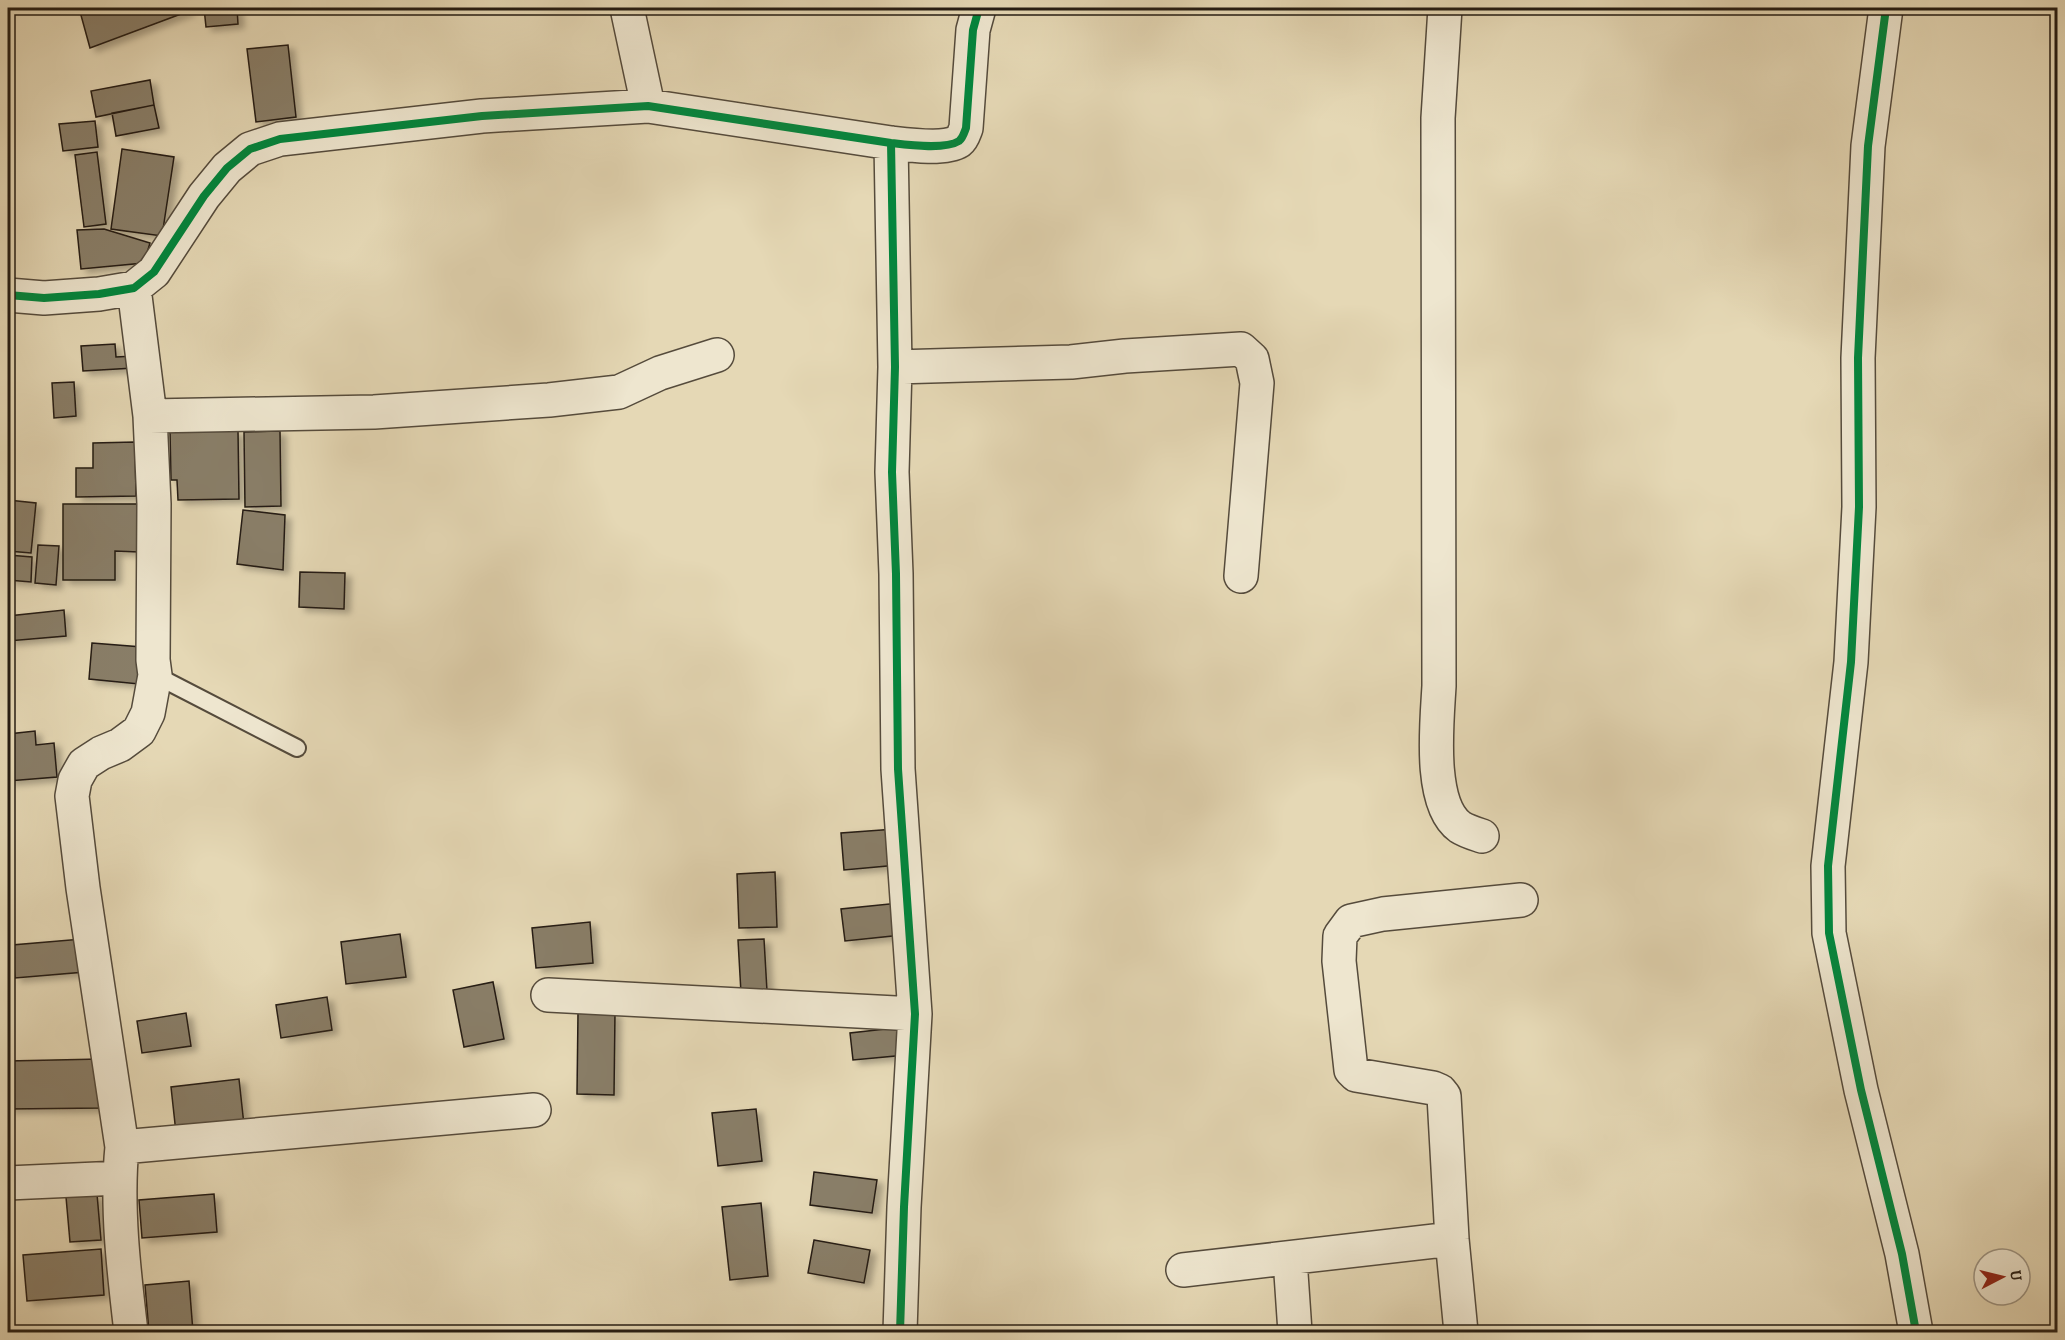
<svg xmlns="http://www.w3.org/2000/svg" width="2065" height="1340" font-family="Alegreya,serif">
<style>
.building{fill:#897e67;stroke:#251c13;stroke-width:1.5;filter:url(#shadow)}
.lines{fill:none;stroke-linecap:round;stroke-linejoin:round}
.lane-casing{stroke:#554b3c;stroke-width:20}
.street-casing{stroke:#554b3c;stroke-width:36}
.lane{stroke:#eee6cf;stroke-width:16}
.street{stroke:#eee6cf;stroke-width:33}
.cycleway-casing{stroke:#eee6cf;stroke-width:11}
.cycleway{stroke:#00873e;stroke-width:8}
</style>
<defs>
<filter id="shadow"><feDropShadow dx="6" dy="4" stdDeviation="3" flood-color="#0004"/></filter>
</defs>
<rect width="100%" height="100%" fill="#e5d8b5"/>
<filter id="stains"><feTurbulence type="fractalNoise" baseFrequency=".00333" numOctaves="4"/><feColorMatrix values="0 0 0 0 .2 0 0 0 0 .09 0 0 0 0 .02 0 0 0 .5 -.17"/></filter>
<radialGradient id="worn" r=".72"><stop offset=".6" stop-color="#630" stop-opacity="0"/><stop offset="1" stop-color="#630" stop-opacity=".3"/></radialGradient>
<path class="building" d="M79,8H188L189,11L90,48Z
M204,8H237L238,24L206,27Z
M288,45L296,117L256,122L247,49Z
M150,80L154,105L96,117L91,91Z
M154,105L159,128L116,136L112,113Z
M95,121L98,147L63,151L59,124Z
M122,149L174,157L162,236L111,229Z
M97,152L106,224L84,227L75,155Z
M104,229L150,243L144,263L81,269L77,230Z
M115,344L116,357L134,356V368L83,371L81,346Z
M74,382L76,416L54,418L52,383Z
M170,431H238L239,499L178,500L177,480H171Z
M280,431L281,506L245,507L244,432Z
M135,442L136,496L76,497V468H93V443Z
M8,500L36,503L31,553L8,551Z
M63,504H139V552L115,551V580H63Z
M243,510L285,515L283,570L237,564Z
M38,545L59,546L56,585L35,583Z
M8,555L32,557L31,582L8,580Z
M300,572L345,573L344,609L299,607Z
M64,610L66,636L8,641V616Z
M92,643L142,647L139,684L89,679Z
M35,731L36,745L54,743L57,777L8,781V734Z
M895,829L898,865L844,870L841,833Z
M775,872L777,927L739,928L737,874Z
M899,903L902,935L845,941L841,909Z
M590,922L593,963L536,968L532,928Z
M400,934L406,977L346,984L341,942Z
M82,939L85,972L15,978L12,945Z
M764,939L767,991L741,993L738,940Z
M493,982L504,1039L464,1047L453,990Z
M327,997L332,1030L281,1038L276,1005Z
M186,1013L191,1046L142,1053L137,1021Z
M578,1013H615L614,1095L577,1094Z
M903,1027L906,1055L853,1060L850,1033Z
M101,1059L102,1108L8,1109V1061Z
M239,1079L244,1125L176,1133L171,1087Z
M756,1109L762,1161L718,1166L712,1113Z
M814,1172L877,1180L872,1213L810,1205Z
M97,1194L101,1240L70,1242L66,1197Z
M214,1194L217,1232L142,1238L139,1200Z
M761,1203L768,1276L730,1280L722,1207Z
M814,1240L870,1250L864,1283L808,1273Z
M101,1249L104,1295L27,1301L23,1255Z
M189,1281L193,1332H149L145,1285Z"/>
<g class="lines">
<g class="lane-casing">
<path id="lane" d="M155,675L297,748"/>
</g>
<g class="street-casing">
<path id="street" d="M627,8L648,106
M1445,8L1438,118L1439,686C1437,722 1428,804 1460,827C1466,831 1476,834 1482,836
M1886,8L1868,146L1858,358L1859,507L1851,662L1828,866L1829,933L1861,1090L1902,1254L1916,1332
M891,143L895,367L892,472L896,574L898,769L915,1014L904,1207L900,1332
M8,295L44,298L99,294L134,288L154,272L204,196L227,168L250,149L280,139L482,116L648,106L891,143C908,145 945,150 959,141C963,138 964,133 966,128L973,30L979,8
M895,367L1071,362L1125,356L1241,349L1252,359L1257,383L1241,576
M150,416L374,412L549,400L619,392L660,373L717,355
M548,995L915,1014
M122,1147L534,1110
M8,1183L119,1178
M1290,1259L1295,1332
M1183,1270L1452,1239
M131,1332C124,1273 116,1206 122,1147L83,888L72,796L75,780L84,764L101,753L120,745L139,731L148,713L155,675L153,660L154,504L150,416L134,288
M1461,1332L1452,1239L1444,1096L1440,1091L1433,1088L1356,1075L1351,1070L1339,961L1340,936L1351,921L1383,914L1521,900"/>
</g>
<use href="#lane" class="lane"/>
<use href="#street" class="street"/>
<g class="cycleway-casing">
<path id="cycleway" d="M1886,8L1868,146L1858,358L1859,507L1851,662L1828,866L1829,933L1861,1090L1902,1254L1916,1332
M891,143L895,367L892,472L896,574L898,769L915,1014L904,1207L900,1332
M8,295L44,298L99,294L134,288L154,272L204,196L227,168L250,149L280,139L482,116L648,106L891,143C908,145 945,150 959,141C963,138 964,133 966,128L973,30L979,8"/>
</g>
<use href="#cycleway" class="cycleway"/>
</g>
<rect width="2065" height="1340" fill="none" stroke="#e5d8b5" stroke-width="30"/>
<rect x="9" y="9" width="2047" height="1322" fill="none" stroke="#251c13" stroke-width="3"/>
<rect x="15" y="15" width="2035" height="1310" fill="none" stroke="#251c13" stroke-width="1.5"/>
<g transform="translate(2002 1277) rotate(83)"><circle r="28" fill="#eee6cf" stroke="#9e9584" stroke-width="1.5"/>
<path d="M0-4.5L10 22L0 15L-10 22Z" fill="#8f2418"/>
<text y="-9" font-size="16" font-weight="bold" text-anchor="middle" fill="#251c13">U</text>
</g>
<rect width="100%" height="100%" filter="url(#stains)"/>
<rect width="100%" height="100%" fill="url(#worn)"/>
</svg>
